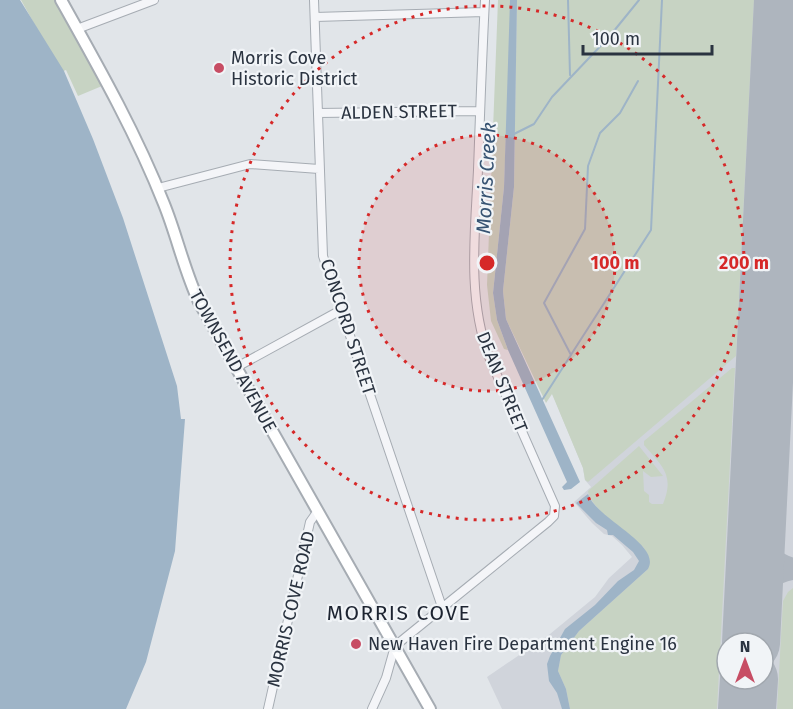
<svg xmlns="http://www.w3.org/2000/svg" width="793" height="709" font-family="'Fira Sans',sans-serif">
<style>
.built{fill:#d0d4db;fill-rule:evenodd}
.green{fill:#c7d3c3}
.water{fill:#9eb4c7}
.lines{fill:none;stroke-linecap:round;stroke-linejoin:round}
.stream{stroke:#9eb4c7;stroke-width:2}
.taxiway{stroke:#aeb5be;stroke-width:22}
.runway{stroke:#aeb5be;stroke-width:58}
.minor-casing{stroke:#a6acb3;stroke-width:10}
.secondary-casing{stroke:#a6acb3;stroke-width:14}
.minor{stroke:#f4f5f8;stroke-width:8}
.secondary{stroke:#fff;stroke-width:10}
.ring{fill:none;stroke:#d62828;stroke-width:3;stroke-dasharray:3 6}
.poi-dot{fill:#c74d64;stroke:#f1f4f7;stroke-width:2}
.labels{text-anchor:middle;stroke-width:4.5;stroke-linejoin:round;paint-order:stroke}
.poi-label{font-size:18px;fill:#2a3340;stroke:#f1f4f7;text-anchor:start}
.street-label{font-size:18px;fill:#2a3340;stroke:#f1f4f7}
.water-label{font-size:20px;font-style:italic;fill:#375372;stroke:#f1f4f7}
.quarter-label{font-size:21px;letter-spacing:1.5px;fill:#1d2431;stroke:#f1f4f7}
.centre{fill:#d62828;stroke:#f1f4f7;stroke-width:3}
.ring-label{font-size:18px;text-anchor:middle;font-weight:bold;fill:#d62828;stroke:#f1f4f7;stroke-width:4.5;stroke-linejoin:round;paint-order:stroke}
</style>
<rect width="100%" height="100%" fill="#e1e5e9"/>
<path class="built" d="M498,0H793V709H502L487,677L550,634L595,597L609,578L632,557L622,545L612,536L604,534L592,523L574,502L591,487L585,480L583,468L552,393L517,140L504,129ZM727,643H763V679H727Z"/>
<path class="green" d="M21,0H55L102,86L78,96L66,70L61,72Z
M498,0H510V26L504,187L493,293L497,320L508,350L504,349L491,321L487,285Z
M517,0H754L736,356L588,482L585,480L583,468L552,394L546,403L506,319L503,291L514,187Z
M732,368H735L717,709H570L566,689L558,671L561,655L579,631L648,569L644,548C629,534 591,510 588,491L639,446L663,476L651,477L643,471L644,491L649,495V502L652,504H663C675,475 662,466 644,445V441Z
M793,588V709H777L783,601L788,592Z"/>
<path class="water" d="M0,0H20L64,71L93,139L123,218L177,386L181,419H185L175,551L146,662L126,709H0Z
M510,0H517L514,187L503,291L506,319L580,482L571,489L564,490L562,487L567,482L508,350L497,320L493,293L504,187Z
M588,494C596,519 662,544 648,569L579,631L561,655L558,671L566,689L570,709H562L557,693L549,681L547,664L550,656L565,629L595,605L618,581L634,570L639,561L633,552L613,535H608L607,530L596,523L576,503Z"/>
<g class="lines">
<path class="stream" d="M568,0L570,75
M514,134L534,124L552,97L609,37L639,0
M571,355L544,303L585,229L588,166L600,133L620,113L638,81
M542,400L651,230L662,0"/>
<path class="taxiway" d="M782,20L793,0
M756,535C766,552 773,564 793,569
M753,603C762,584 771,572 793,569"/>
<path class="runway" d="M751,643L783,0
M747,709L749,679"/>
<g class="minor-casing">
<path id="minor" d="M314,0L323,256L442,607
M315,17L484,12
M77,29L154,0
M318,113L480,111
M158,188L250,164L319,169
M235,368L341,310
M268,709L310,522L317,512
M372,709L386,678L395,646L548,522L554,516L555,506L489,357C467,298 475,233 478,170C480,114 482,57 485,0"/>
</g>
<g class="secondary-casing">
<path id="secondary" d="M61,0C98,66 136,133 164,204C177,236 184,270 199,302L430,709"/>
</g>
<use href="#minor" class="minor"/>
<use href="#secondary" class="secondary"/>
</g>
<circle cx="487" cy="263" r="128" fill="#d62828" fill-opacity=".12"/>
<g class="ring">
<circle cx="487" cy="263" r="128"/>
<circle cx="487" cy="263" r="257"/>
</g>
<g class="poi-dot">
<circle cx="219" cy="68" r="6"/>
<circle cx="356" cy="644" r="6"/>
</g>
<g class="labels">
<g class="poi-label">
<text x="231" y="64">Morris Cove<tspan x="231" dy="21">Historic District</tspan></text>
<text x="368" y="650">New Haven Fire Department Engine 16</text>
</g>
<g class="street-label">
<text transform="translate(399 112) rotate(-1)" y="6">ALDEN STREET</text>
<text transform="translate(348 327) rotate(72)" y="6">CONCORD STREET</text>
<text transform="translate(233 361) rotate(61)" y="6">TOWNSEND AVENUE</text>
<text transform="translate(502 382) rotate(68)" y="6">DEAN STREET</text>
<text transform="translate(291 609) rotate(-77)" y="6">MORRIS COVE ROAD</text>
</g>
<g class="water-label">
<text transform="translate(486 178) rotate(-87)" y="7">Morris Creek</text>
</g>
<g class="quarter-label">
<text x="399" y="620">MORRIS COVE</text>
</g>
</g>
<circle cx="487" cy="263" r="9" class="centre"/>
<g class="ring-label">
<text x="615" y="269">100 m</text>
<text x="744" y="269">200 m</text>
</g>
<g transform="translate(745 661)"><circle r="28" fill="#f1f4f7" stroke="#a1a7ae" stroke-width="1.5"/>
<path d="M0-4.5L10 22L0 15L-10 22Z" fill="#c74d64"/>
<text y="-9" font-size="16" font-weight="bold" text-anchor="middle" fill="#2a3340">N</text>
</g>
<path d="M583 45v9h129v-9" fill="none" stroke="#2a3340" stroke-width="3"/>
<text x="592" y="45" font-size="18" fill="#2a3340" stroke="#f1f4f7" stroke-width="4.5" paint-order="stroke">100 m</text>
</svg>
